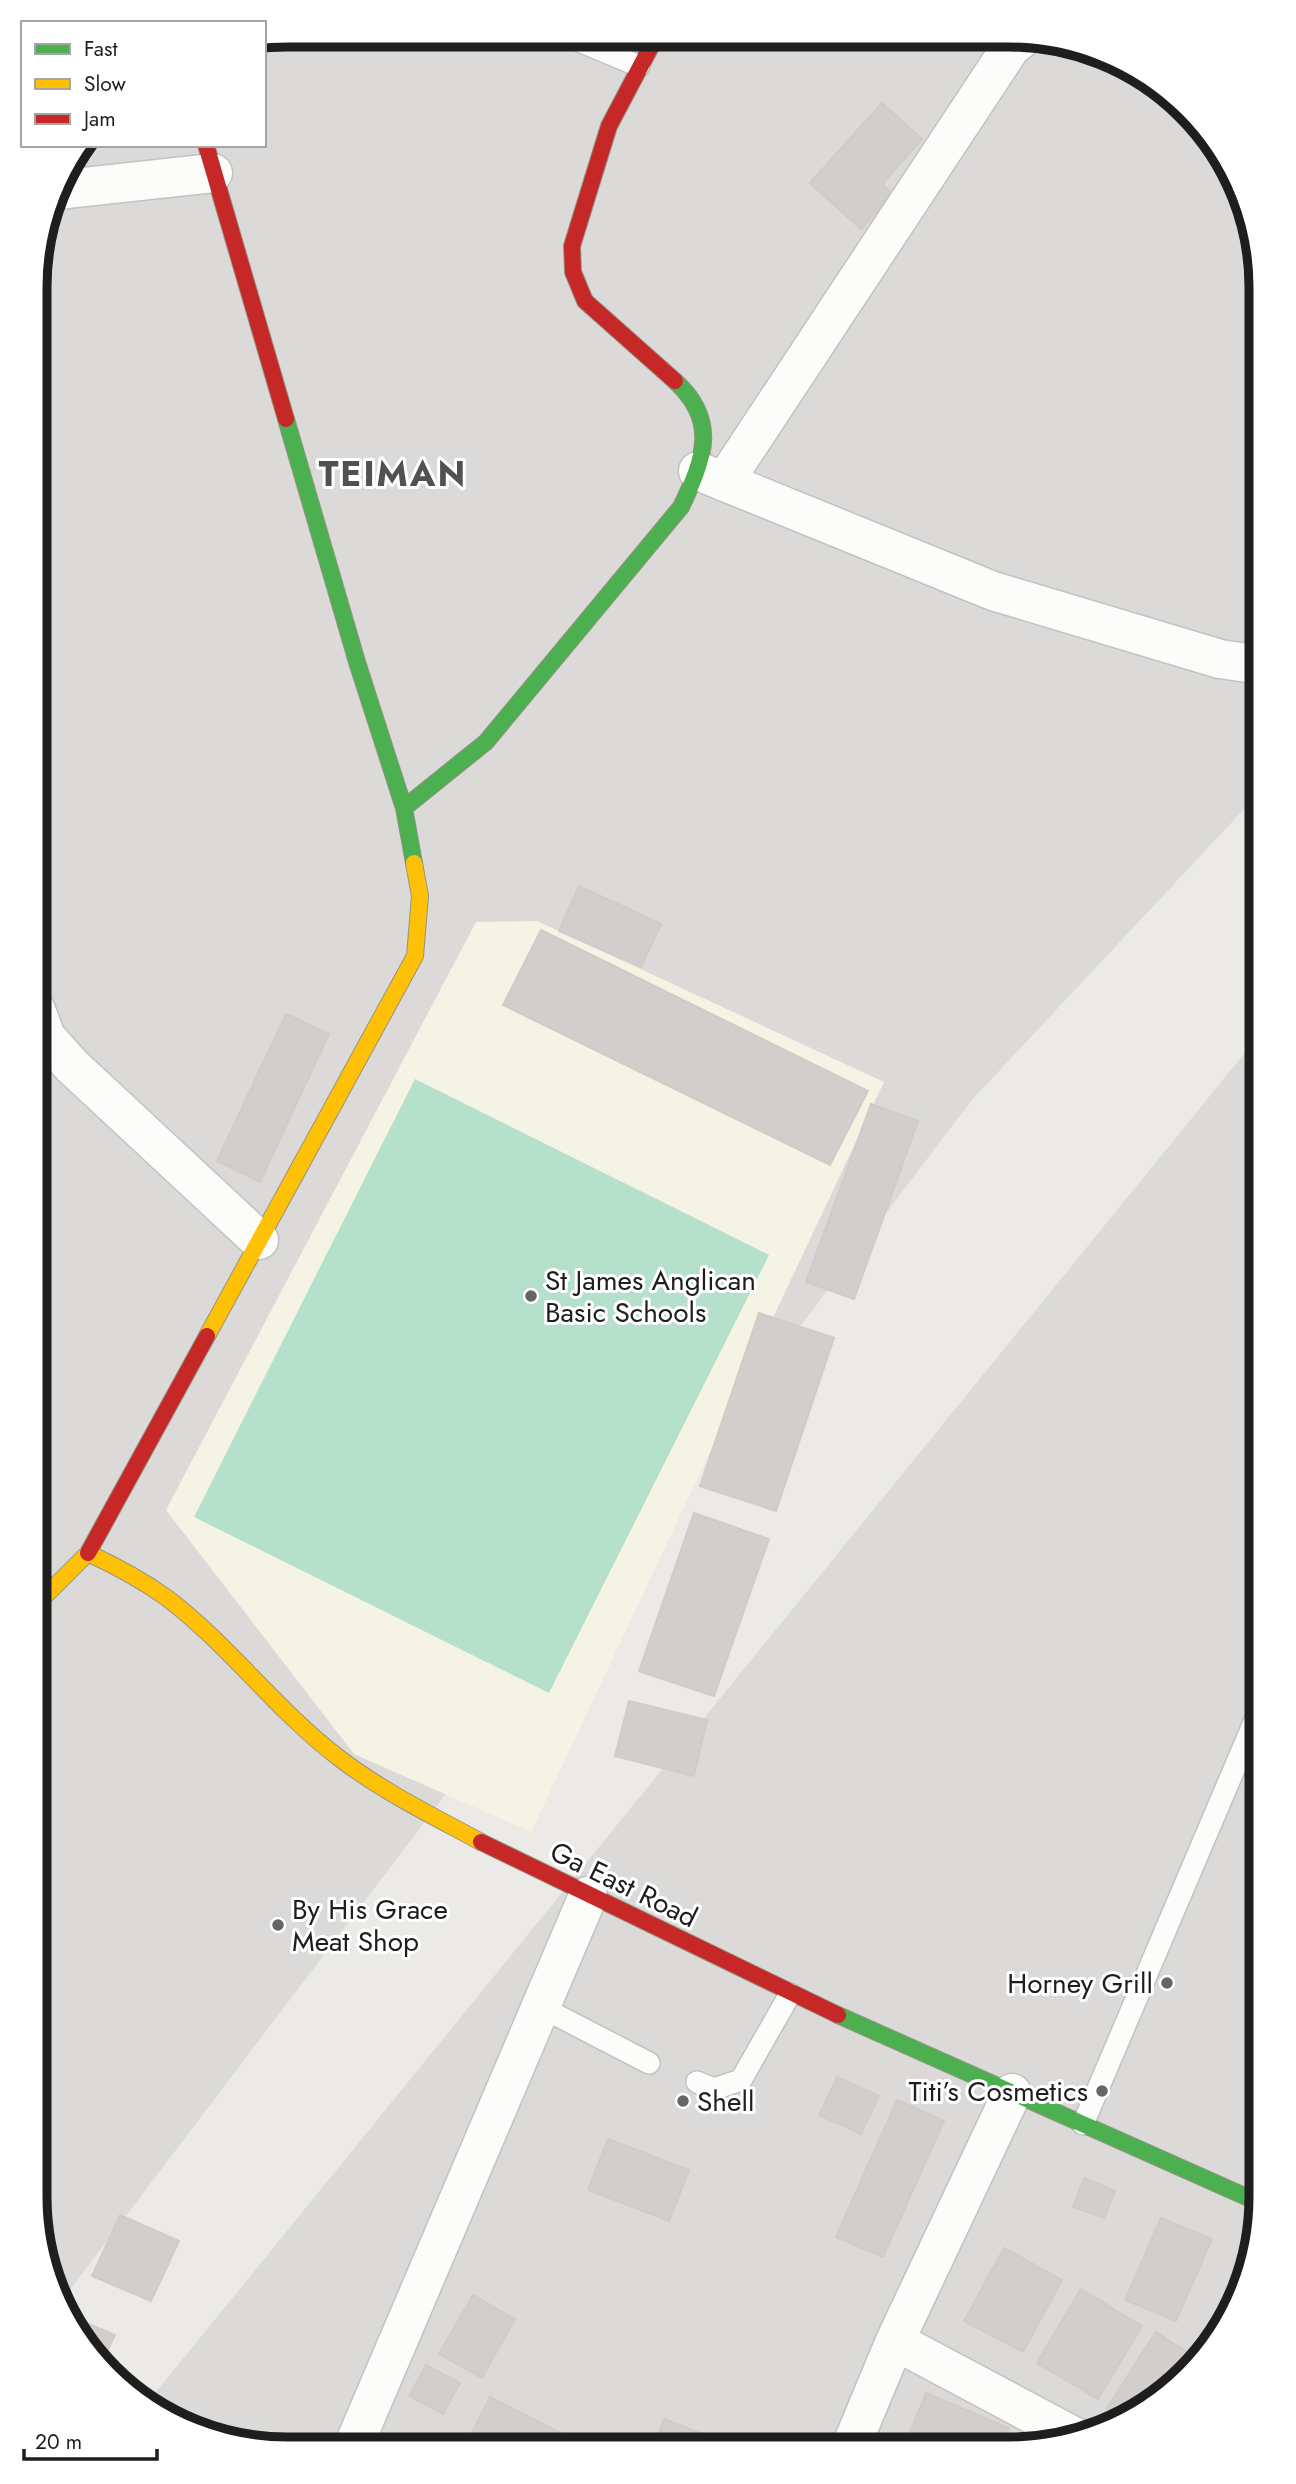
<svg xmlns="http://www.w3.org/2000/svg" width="1296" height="2484" font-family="Jost,sans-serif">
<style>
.residential{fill:#dbdad8}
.education{fill:#f5f3e3}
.pitch{fill:#b5e0cb}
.building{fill:#d1cecc;stroke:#cfccc8;stroke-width:2}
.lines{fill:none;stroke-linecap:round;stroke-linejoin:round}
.lane-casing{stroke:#c3c2c1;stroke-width:24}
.street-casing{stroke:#c3c2c1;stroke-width:41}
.fast-casing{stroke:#959481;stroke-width:18}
.slow-casing{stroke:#959481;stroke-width:18}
.jam-casing{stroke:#959481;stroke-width:18}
.lane{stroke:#fcfcfb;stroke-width:21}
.street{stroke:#fcfcfb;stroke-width:38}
.fast{stroke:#4caf50;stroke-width:16}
.slow{stroke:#ffc107;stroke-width:16}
.jam{stroke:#c62828;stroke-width:16}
.poi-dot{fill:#666564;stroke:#fff;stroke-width:2.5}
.labels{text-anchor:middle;stroke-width:6;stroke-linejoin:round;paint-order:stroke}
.poi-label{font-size:28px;fill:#1e1e1e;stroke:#fff;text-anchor:start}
.street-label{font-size:28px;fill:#1e1e1e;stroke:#fff}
.district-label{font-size:35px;font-weight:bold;letter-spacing:2px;fill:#515151;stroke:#fff}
.rim{fill:none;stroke:#1e1e1e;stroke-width:9}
</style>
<rect width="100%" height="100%" fill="#eceae7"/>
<path class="residential" d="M288,35L1057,40L1175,98L1248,207L1261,288V791L971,1101L63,2299L48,2277L35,2196L37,255L61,175L84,145H264V40Z
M1261,1033L1260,2213L1242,2293L1209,2351L1149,2406L1089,2436L1008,2449L254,2447L176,2423L147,2403Z"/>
<path class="education" d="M537,921L884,1082L531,1832L354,1754L166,1510L476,922Z"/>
<path class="pitch" d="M415,1079L769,1255L549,1693L194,1517Z"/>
<path class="building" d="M882,103L922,139L882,184L892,194L861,229L810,183Z
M579,886L661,924L641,967L559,931Z
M541,930L868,1091L830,1165L503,1005Z
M286,1014L329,1034L260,1182L217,1161Z
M871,1104L918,1121L854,1299L806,1282Z
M759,1313L834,1338L776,1511L700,1486Z
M694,1513L769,1539L714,1696L639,1671Z
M629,1701L707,1720L694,1776L615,1756Z
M1261,1838V1920L1246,1918Z
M837,2077L879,2096L861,2134L819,2115Z
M897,2100L944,2121L883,2257L836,2237Z
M608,2139L689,2170L669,2221L588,2190Z
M1084,2178L1115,2191L1104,2218L1073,2207Z
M120,2215L179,2241L151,2301L92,2276Z
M1161,2218L1212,2239L1176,2321L1125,2300Z
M1004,2248L1062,2280L1023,2352L964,2321Z
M1081,2289L1142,2326L1098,2399L1037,2363Z
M473,2295L515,2319L482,2378L439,2354Z
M75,2318L115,2335L103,2360Z
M1156,2332L1199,2360L1149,2406L1124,2419L1107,2408Z
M426,2365L460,2383L443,2414L409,2396Z
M926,2393L1009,2428L1000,2449H903Z
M490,2397L587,2446L586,2448L472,2447L466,2444Z
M664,2419L739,2448H653Z"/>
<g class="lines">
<g class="lane-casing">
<path id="lane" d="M570,37L639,66
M541,2007L649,2063
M697,2082L714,2089L741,2080L790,1994
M1083,2124L1261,1706"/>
</g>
<g class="street-casing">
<path id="street" d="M57,190L213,173
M698,471L993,591L1220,659L1261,665
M724,482L1011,47L1020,40
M36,1010L46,1037L72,1066L259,1240
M895,2341L1077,2438
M353,2447L588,1896
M850,2449L895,2341L1012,2093"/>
</g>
<g class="fast-casing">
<path id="fast" d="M286,419L357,662L404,808L414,863
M404,808L486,742L681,507C704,459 719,421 675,381
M838,2015L1260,2203"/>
</g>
<g class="slow-casing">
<path id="slow" d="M207,1336L415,956L420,896L414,863
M36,1605L88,1553C116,1566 142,1580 167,1598C229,1645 276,1710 339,1758C382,1791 433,1816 481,1842"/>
</g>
<g class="jam-casing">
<path id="jam" d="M656,37L609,126L572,246L573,272L585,301L675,381
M206,145L286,419
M88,1553L207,1336
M481,1842L838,2015"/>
</g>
<use href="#lane" class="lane"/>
<use href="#street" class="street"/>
<use href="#fast" class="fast"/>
<use href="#slow" class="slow"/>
<use href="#jam" class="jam"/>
</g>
<g class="poi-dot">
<circle cx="531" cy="1296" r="7"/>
<circle cx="278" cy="1925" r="7"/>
<circle cx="1167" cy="1983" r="7"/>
<circle cx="1102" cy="2091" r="7"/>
<circle cx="683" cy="2101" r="7"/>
</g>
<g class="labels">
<g class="poi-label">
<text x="545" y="1290">St James Anglican<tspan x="545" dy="32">Basic Schools</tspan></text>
<text x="292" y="1919">By His Grace<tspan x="292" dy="32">Meat Shop</tspan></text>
<text x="1153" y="1993" text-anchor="end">Horney Grill</text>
<text x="1088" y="2101" text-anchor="end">Titi’s Cosmetics</text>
<text x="697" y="2111">Shell</text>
</g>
<g class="street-label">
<text transform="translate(624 1884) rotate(26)" y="10">Ga East Road</text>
</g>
<g class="district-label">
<text x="393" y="486">TEIMAN</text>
</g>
</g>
<path d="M0 0H1296V2484H0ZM287 47H1009A240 240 0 0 1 1249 287V2197A240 240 0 0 1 1009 2437H287A240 240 0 0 1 47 2197V287A240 240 0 0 1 287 47Z" fill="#fff" fill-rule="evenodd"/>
<path class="rim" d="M287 47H1009A240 240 0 0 1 1249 287V2197A240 240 0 0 1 1009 2437H287A240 240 0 0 1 47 2197V287A240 240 0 0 1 287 47Z"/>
<rect x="21" y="21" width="245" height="126" fill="#ffffff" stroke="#a5a5a5" stroke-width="2"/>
<rect x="35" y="44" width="35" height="10" fill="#4caf50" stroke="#a5a5a5" stroke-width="2"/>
<text x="84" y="56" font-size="21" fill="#1e1e1e">Fast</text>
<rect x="35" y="79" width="35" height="10" fill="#ffc107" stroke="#a5a5a5" stroke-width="2"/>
<text x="84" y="91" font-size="21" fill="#1e1e1e">Slow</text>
<rect x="35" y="114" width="35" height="10" fill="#c62828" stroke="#a5a5a5" stroke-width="2"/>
<text x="84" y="126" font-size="21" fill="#1e1e1e">Jam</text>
<path d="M24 2449v10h133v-10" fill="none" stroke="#1e1e1e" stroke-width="3.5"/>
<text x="35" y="2449" font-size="21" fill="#1e1e1e" stroke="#ffffff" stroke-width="5" paint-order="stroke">20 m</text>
</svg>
